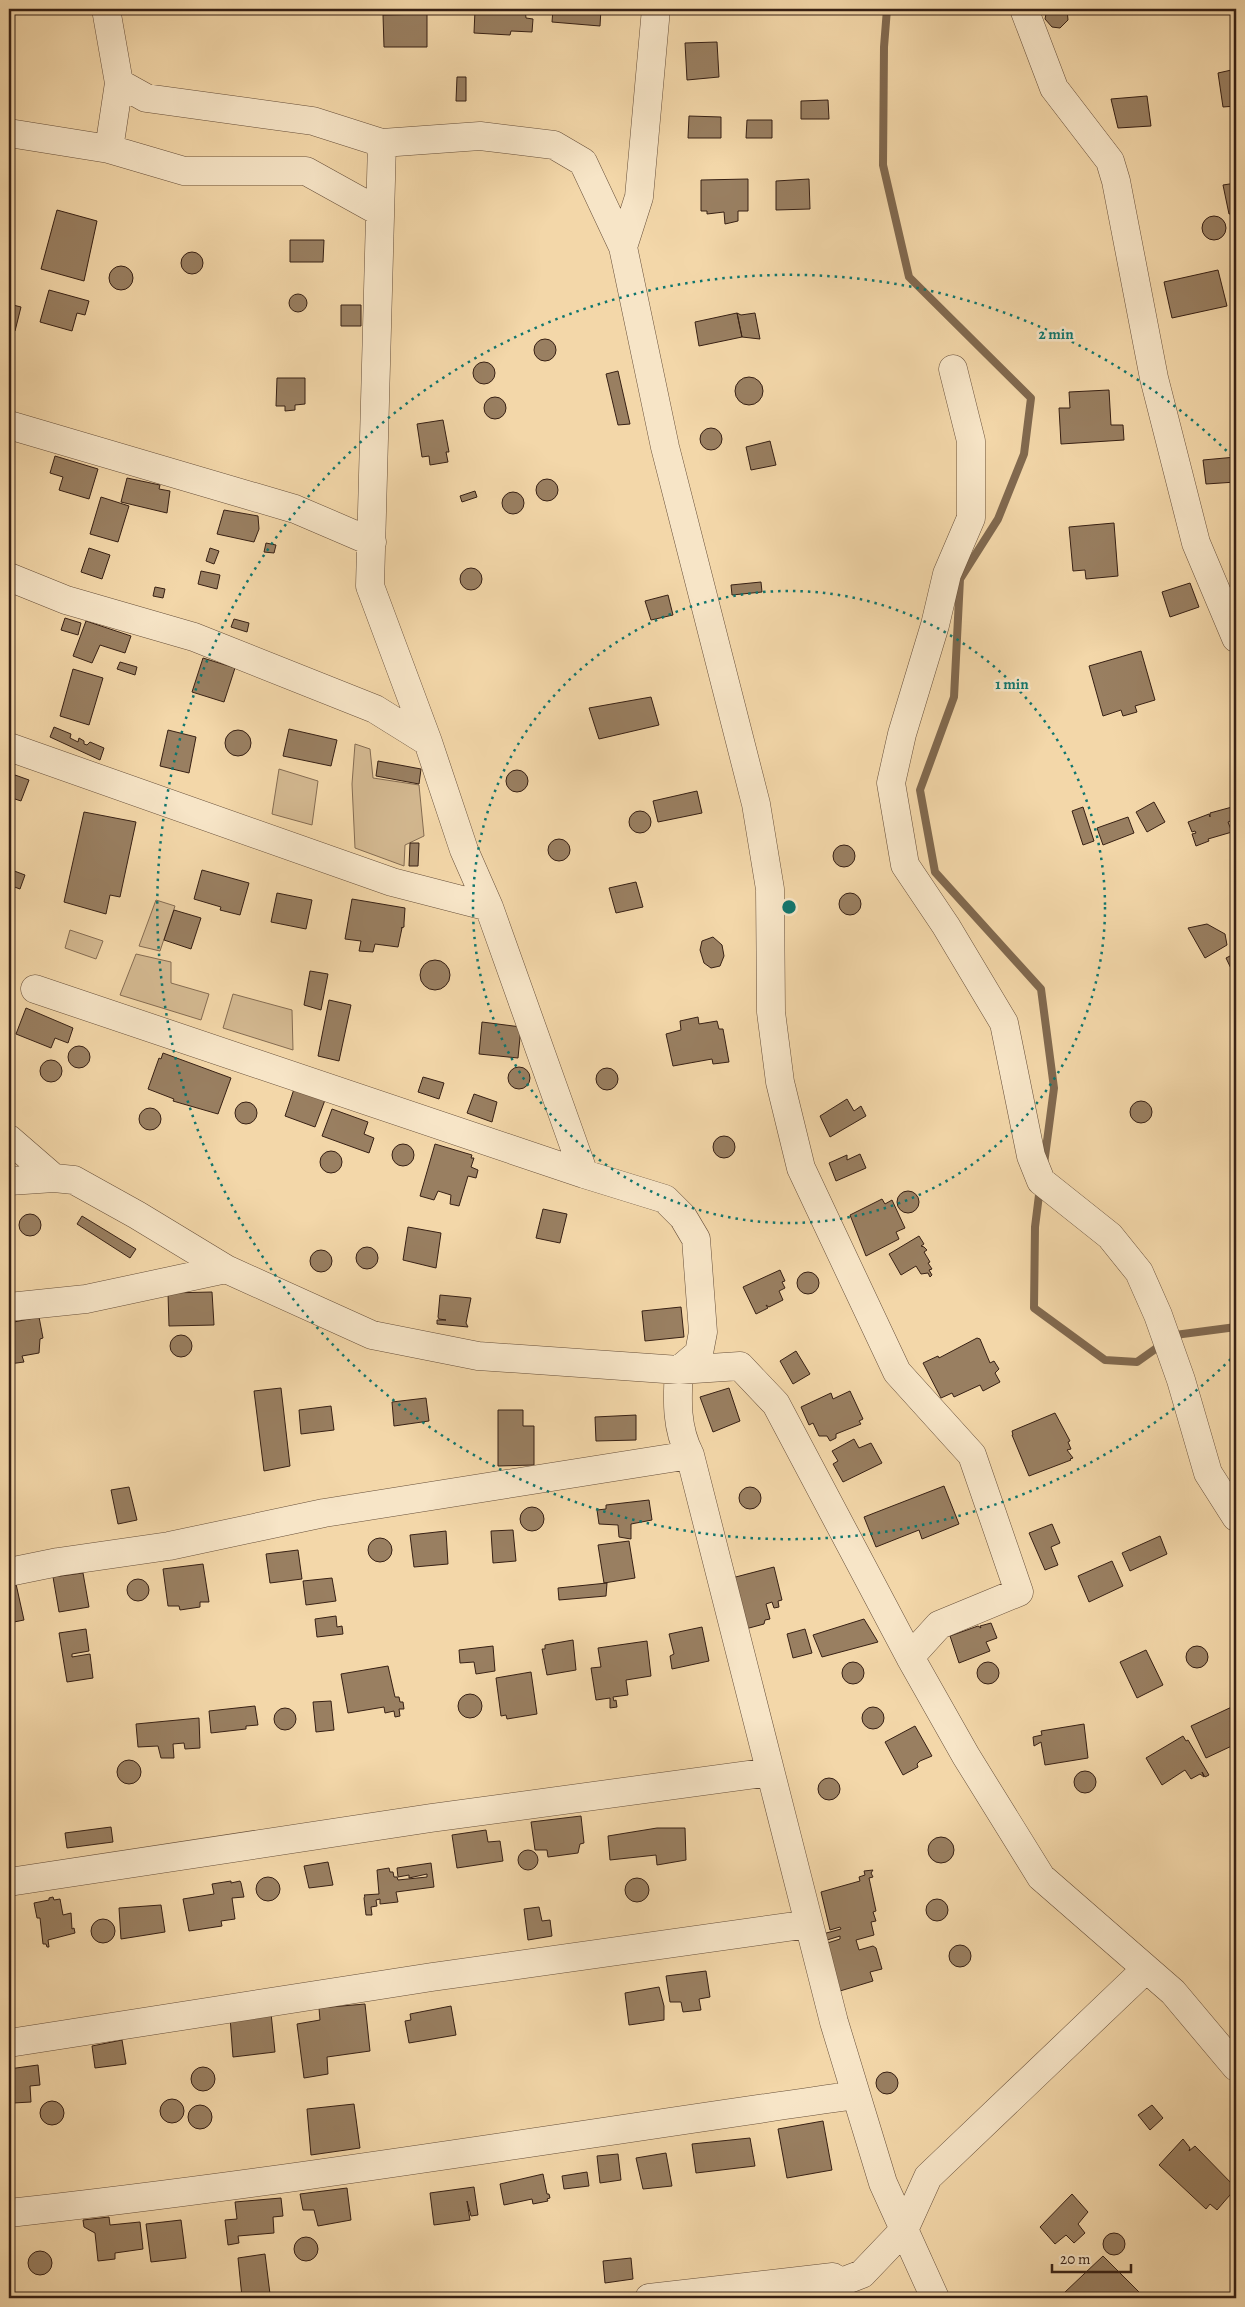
<svg xmlns="http://www.w3.org/2000/svg" width="1245" height="2307" font-family="Alegreya,serif">
<style>
.green{fill:#d3b890;stroke:#856c52}
.lines{fill:none;stroke-linecap:round;stroke-linejoin:round}
.stream{stroke:#81694f;stroke-width:8}
.building{fill:#997f61;stroke:#372014}
.minor-casing{stroke:#664e39;stroke-width:29}
.minor{stroke:#f7e5c7;stroke-width:28}
.ring{fill:none;stroke:#0f766e;stroke-width:2.5;stroke-dasharray:2.5 5}
.centre{fill:#0f766e;stroke:#f7e5c7;stroke-width:2.5}
.ring-label{font-size:15px;text-anchor:middle;font-weight:bold;fill:#0f766e;stroke:#f7e5c7;stroke-width:5;stroke-linejoin:round;paint-order:stroke}
</style>
<rect width="100%" height="100%" fill="#f3d7a9"/>
<filter id="stains"><feTurbulence type="fractalNoise" baseFrequency=".004" numOctaves="4"/><feColorMatrix values="0 0 0 0 .2 0 0 0 0 .09 0 0 0 0 .02 0 0 0 .5 -.17"/></filter>
<radialGradient id="worn" r=".72"><stop offset=".6" stop-color="#630" stop-opacity="0"/><stop offset="1" stop-color="#630" stop-opacity=".3"/></radialGradient>
<path class="green" d="M355,744L370,749L373,778L419,785L424,836L405,845L404,866L355,848L352,784Z
M279,769L318,781L312,825L272,814Z
M156,900L175,906L160,951L139,946Z
M70,930L103,941L96,959L65,948Z
M136,954L171,962V983L209,994L201,1020L120,995Z
M233,994L292,1010L293,1050L223,1028Z"/>
<g class="lines">
<path class="stream" d="M887,9L884,47L883,165L909,277L1031,398L1024,454L998,519L960,579L954,697L920,790L935,872L1041,989L1054,1088L1044,1164
M1040,1187L1035,1227L1034,1308L1105,1360L1137,1362L1175,1335L1236,1327"/>
</g>
<path class="building" d="M482,9H525L526,18L533,19L532,32L511,31L510,35L474,33L475,10L482,11Z
M553,9H601L600,26L552,22Z
M1047,9H1067L1068,20L1060,28L1052,27L1045,19Z
M427,14V47H384L383,15Z
M717,42L719,77L687,80L685,43Z
M1236,69V106L1223,107L1218,73Z
M457,77H466V101H456Z
M1147,96L1151,126L1118,128L1111,99Z
M828,100L829,119H801V101Z
M689,116L721,117V138H688Z
M747,120H772V138H746Z
M748,179V211H738V221L725,224L724,212L707,214V211H701V180Z
M809,179L810,209L776,210V181Z
M1236,183V213L1229,214L1223,185Z
M57,210L97,221L84,281L41,269Z
M1202 228a12 12 0 1 1 24 0a12 12 0 1 1-24 0Z
M290,240H324L323,262H290Z
M181 263a11 11 0 1 1 22 0a11 11 0 1 1-22 0Z
M109 278a12 12 0 1 1 24 0a12 12 0 1 1-24 0Z
M1218,270L1227,306L1172,318L1164,282Z
M49,290L89,301L85,315L77,313L72,331L40,322Z
M289 303a9 9 0 1 1 18 0a9 9 0 1 1-18 0Z
M9,304L21,307L15,331L9,329Z
M341,305H361V326H341Z
M737,313L742,337L699,346L695,322Z
M737,313L741,315L755,313L760,339L742,337Z
M534 350a11 11 0 1 1 22 0a11 11 0 1 1-22 0Z
M473 373a11 11 0 1 1 22 0a11 11 0 1 1-22 0Z
M618,371L630,424L618,425L606,374Z
M735 391a14 14 0 1 1 28 0a14 14 0 1 1-28 0Z
M277,378H305V404L295,405V410L285,411V406H276Z
M1109,390L1111,425H1123L1124,440L1061,444L1059,408H1070L1069,392Z
M484 408a11 11 0 1 1 22 0a11 11 0 1 1-22 0Z
M443,420L449,452H446L448,462L430,465L429,456L422,457L417,424Z
M700 439a11 11 0 1 1 22 0a11 11 0 1 1-22 0Z
M770,441L776,465L751,470L746,447Z
M55,456L98,469L89,499L59,490L63,477L50,473Z
M1236,457V482L1206,484L1203,460Z
M127,478L160,485L159,489L170,491L167,513L121,502Z
M536 490a11 11 0 1 1 22 0a11 11 0 1 1-22 0Z
M475,491L477,497L462,502L460,496Z
M502 503a11 11 0 1 1 22 0a11 11 0 1 1-22 0Z
M101,497L129,506L118,542L90,534Z
M224,510L258,516L259,529L254,542L217,534Z
M1114,523L1118,576L1086,579L1085,570L1073,571L1069,527Z
M266,543L276,545L274,553L264,552Z
M89,548L110,555L102,579L81,572Z
M210,548L219,551L214,564L206,561Z
M460 579a11 11 0 1 1 22 0a11 11 0 1 1-22 0Z
M201,571L220,575L217,589L198,584Z
M761,582L762,592L732,595L731,585Z
M1190,583L1199,607L1170,617L1162,592Z
M155,587L165,589L163,598L153,596Z
M668,595L673,615L651,620L645,601Z
M65,618L81,623L78,635L61,630Z
M234,619L249,623L247,632L231,627Z
M86,621L131,636L125,653L100,645L92,663L73,656Z
M1141,651L1155,700L1135,706L1137,712L1123,716L1121,710L1103,716L1089,666Z
M203,658L235,668L224,702L192,692Z
M120,662L137,667L135,675L117,669Z
M73,669L103,678L89,725L60,716Z
M651,697L659,725L599,739L589,708Z
M54,727L71,734L70,738L78,742L79,738L84,741V744L87,745L90,742L104,748L100,760L50,737Z
M289,729L337,740L331,766L283,756Z
M225 743a13 13 0 1 1 26 0a13 13 0 1 1-26 0Z
M168,730L196,737L189,773L160,766Z
M378,761L421,769L419,784L376,776Z
M506 781a11 11 0 1 1 22 0a11 11 0 1 1-22 0Z
M15,775L29,780L21,801L9,797Z
M697,791L702,813L658,822L653,801Z
M1154,802L1165,822L1147,832L1136,812Z
M1083,807L1094,841L1083,845L1072,811Z
M1232,807L1236,819L1228,822L1232,832L1208,839L1209,841L1196,846L1192,834L1196,833L1195,831L1192,832L1188,822L1209,814L1210,817V813Z
M629 822a11 11 0 1 1 22 0a11 11 0 1 1-22 0Z
M84,812L136,822L120,897L110,895L106,914L64,902Z
M1128,817L1134,833L1103,845L1097,828Z
M548 850a11 11 0 1 1 22 0a11 11 0 1 1-22 0Z
M410,843H419L418,866H409Z
M833 856a11 11 0 1 1 22 0a11 11 0 1 1-22 0Z
M9,869L25,875L20,889L9,885Z
M202,870L249,883L240,915L220,910L221,907L194,899Z
M636,882L643,907L616,913L609,888Z
M839 904a11 11 0 1 1 22 0a11 11 0 1 1-22 0Z
M277,893L312,900L306,929L271,922Z
M352,899L405,908L404,923V927L401,928H402L398,947L375,944L373,952L359,951L361,941L345,939Z
M174,910L201,918L191,949L164,940Z
M1207,924L1225,934L1227,945L1205,958L1188,928Z
M713,937L722,945L724,956L720,966L711,968L704,963L700,950L702,941Z
M1236,953V979L1226,958Z
M420 975a15 15 0 1 1 30 0a15 15 0 1 1-30 0Z
M310,971L328,974L321,1010L304,1005Z
M329,1000L351,1005L339,1061L318,1056Z
M26,1008L73,1028L68,1043L55,1038L51,1048L16,1034Z
M698,1017L699,1024L717,1021L719,1029H723L729,1062L713,1064L712,1059L673,1066L666,1034L681,1030L680,1021Z
M482,1022L521,1027L518,1058L479,1054Z
M68 1057a11 11 0 1 1 22 0a11 11 0 1 1-22 0Z
M163,1053L231,1078L218,1114L173,1101L174,1099L148,1089L159,1058L161,1059Z
M40 1071a11 11 0 1 1 22 0a11 11 0 1 1-22 0Z
M508 1078a11 11 0 1 1 22 0a11 11 0 1 1-22 0Z
M596 1079a11 11 0 1 1 22 0a11 11 0 1 1-22 0Z
M423,1077L444,1083L439,1099L418,1092Z
M294,1089L325,1100L315,1127L285,1116Z
M474,1094L497,1102L492,1122L467,1113Z
M847,1099L854,1111L861,1106L866,1116L830,1137L820,1116Z
M1130 1112a11 11 0 1 1 22 0a11 11 0 1 1-22 0Z
M235 1113a11 11 0 1 1 22 0a11 11 0 1 1-22 0Z
M139 1119a11 11 0 1 1 22 0a11 11 0 1 1-22 0Z
M332,1109L368,1122L364,1134L374,1138L369,1153L322,1136Z
M713 1147a11 11 0 1 1 22 0a11 11 0 1 1-22 0Z
M392 1155a11 11 0 1 1 22 0a11 11 0 1 1-22 0Z
M435,1144L472,1155L471,1158H474L471,1167L478,1170L476,1178L468,1176L459,1206L450,1204L451,1195L438,1191L434,1200L420,1196Z
M320 1162a11 11 0 1 1 22 0a11 11 0 1 1-22 0Z
M860,1154L866,1168L836,1181L829,1163L847,1155V1160Z
M897 1202a11 11 0 1 1 22 0a11 11 0 1 1-22 0Z
M882,1199L885,1204L892,1200L905,1228L896,1232L899,1239L866,1256L850,1215Z
M543,1209L567,1214L560,1243L536,1238Z
M19 1225a11 11 0 1 1 22 0a11 11 0 1 1-22 0Z
M82,1216L136,1249L130,1258L77,1224Z
M408,1227L441,1233L436,1268L403,1260Z
M919,1236L924,1244L921,1246L924,1247L927,1250L924,1252L930,1262L928,1263L932,1269L929,1270L932,1275L930,1277L928,1273L921,1274L916,1266L901,1275L889,1254Z
M356 1258a11 11 0 1 1 22 0a11 11 0 1 1-22 0Z
M310 1261a11 11 0 1 1 22 0a11 11 0 1 1-22 0Z
M780,1270L785,1281L782,1282L785,1288L779,1291L783,1300L769,1307L766,1305L768,1308L756,1314L743,1287Z
M797 1283a11 11 0 1 1 22 0a11 11 0 1 1-22 0Z
M212,1292L214,1325L169,1326L168,1293Z
M440,1295L471,1298L466,1323L468,1327L437,1324V1320H446L439,1319L438,1317Z
M681,1307L684,1337L645,1341L642,1311Z
M39,1317L43,1338L40,1339L39,1353L22,1356L24,1362L9,1364V1323Z
M170 1346a11 11 0 1 1 22 0a11 11 0 1 1-22 0Z
M977,1338L980,1339L990,1363L994,1361L999,1369L995,1373L1000,1382L983,1391L980,1385L954,1397L952,1393L941,1398L923,1363L938,1356L939,1358Z
M796,1351L810,1374L793,1384L780,1361Z
M281,1388L290,1466L264,1471L254,1391Z
M729,1388L740,1421L713,1432L700,1397Z
M850,1391L863,1419L859,1421L861,1424L836,1434V1438L830,1441L827,1436H819L813,1423L809,1425L801,1407L831,1393L833,1399Z
M426,1398L429,1421L394,1426L392,1402Z
M331,1406L334,1430L301,1434L299,1410Z
M498,1410H523V1426H534V1465L498,1466Z
M1055,1413L1070,1441L1068,1442L1071,1449L1067,1450L1073,1458L1070,1459L1071,1460L1029,1476L1012,1435H1013L1012,1431Z
M636,1415V1440L596,1441L595,1417Z
M854,1439L859,1448L871,1443L882,1463L843,1482L833,1464L838,1461L832,1451Z
M944,1486L959,1524L922,1539L919,1530L876,1547L864,1517Z
M739 1498a11 11 0 1 1 22 0a11 11 0 1 1-22 0Z
M129,1487L137,1520L118,1524L111,1490Z
M649,1500L652,1520L631,1524V1539L619,1537L618,1525L599,1524L597,1510L606,1509V1505Z
M520 1519a12 12 0 1 1 24 0a12 12 0 1 1-24 0Z
M1052,1524L1060,1543L1051,1547L1058,1565L1045,1570L1029,1533Z
M513,1530L516,1561L493,1563L491,1531Z
M446,1531L448,1564L414,1567L410,1535Z
M1160,1536L1167,1554L1130,1571L1122,1553Z
M368 1550a12 12 0 1 1 24 0a12 12 0 1 1-24 0Z
M629,1541L635,1578L604,1583L598,1545Z
M298,1550L302,1579L270,1583L266,1554Z
M1112,1561L1123,1586L1089,1602L1078,1576Z
M203,1564L209,1602H200V1607L180,1610L179,1606H168L163,1569Z
M774,1567L782,1600L778,1601L779,1607L774,1608L772,1602L766,1604L770,1619L765,1620L764,1624L738,1631L728,1579Z
M83,1573L89,1607L59,1612L53,1577Z
M332,1578L336,1601L306,1605L303,1581Z
M127 1590a11 11 0 1 1 22 0a11 11 0 1 1-22 0Z
M607,1583L606,1596L559,1600L558,1588Z
M16,1584L24,1620L9,1623V1586Z
M336,1616L337,1627L342,1626L343,1634L317,1637L315,1619Z
M864,1619L878,1642L822,1657L813,1635Z
M991,1623L997,1638L986,1642L990,1651L959,1663L950,1636L978,1626L981,1628L980,1626Z
M702,1627L709,1661L672,1669L670,1656L674,1654L669,1634Z
M86,1629L89,1651L72,1654V1657L90,1654L93,1678L67,1682L59,1633Z
M805,1629L812,1653L793,1658L787,1634Z
M573,1640L576,1670L547,1675L542,1649H545V1645Z
M647,1641L651,1676L626,1680L628,1695L613,1697L614,1701L616,1700L617,1707L610,1708V1698L596,1700L591,1668L601,1667L598,1648Z
M1186 1657a11 11 0 1 1 22 0a11 11 0 1 1-22 0Z
M493,1646L495,1671L476,1674L474,1662L460,1663L459,1650Z
M1146,1650L1163,1685L1137,1698L1120,1662Z
M977 1673a11 11 0 1 1 22 0a11 11 0 1 1-22 0Z
M842 1673a11 11 0 1 1 22 0a11 11 0 1 1-22 0Z
M388,1666L395,1697H399L400,1702H403L404,1709H399L400,1716L395,1717L394,1711L385,1713L384,1707L348,1713L341,1674Z
M531,1672L537,1714L507,1719L506,1715L501,1716L496,1678Z
M458 1706a12 12 0 1 1 24 0a12 12 0 1 1-24 0Z
M331,1701L334,1730L316,1732L313,1702Z
M1236,1705V1744L1206,1758L1191,1726Z
M255,1706L258,1725L246,1726V1729L211,1733L209,1711Z
M862 1718a11 11 0 1 1 22 0a11 11 0 1 1-22 0Z
M274 1719a11 11 0 1 1 22 0a11 11 0 1 1-22 0Z
M199,1718L200,1748L185,1749L184,1743L173,1744L174,1758H161L158,1746L138,1747L136,1724Z
M1084,1724L1088,1758L1045,1765L1041,1742L1034,1746L1033,1737L1042,1735L1041,1731Z
M915,1726L932,1756L920,1761L917,1764L918,1767L903,1775L885,1742Z
M1183,1736L1186,1741L1188,1740L1209,1775L1205,1777L1202,1772L1204,1777L1200,1774L1191,1779L1185,1770L1162,1785L1146,1758Z
M117 1772a12 12 0 1 1 24 0a12 12 0 1 1-24 0Z
M1074 1782a11 11 0 1 1 22 0a11 11 0 1 1-22 0Z
M818 1789a11 11 0 1 1 22 0a11 11 0 1 1-22 0Z
M581,1816L584,1843L580,1844L578,1853L548,1857L547,1850H535L531,1822Z
M111,1827L113,1842L67,1848L65,1833Z
M657,1828H685L686,1860L657,1865L656,1855L610,1860L608,1836Z
M486,1830L488,1842L500,1841L503,1861L457,1868L452,1835Z
M928 1850a13 13 0 1 1 26 0a13 13 0 1 1-26 0Z
M518 1860a10 10 0 1 1 20 0a10 10 0 1 1-20 0Z
M328,1862L333,1885L309,1888L304,1866Z
M431,1863L434,1887L396,1892L398,1902L380,1904V1899L376,1900L377,1906L371,1907L372,1915H366L364,1898L365,1896L364,1895L379,1894L377,1870L389,1868L390,1872H393L394,1877H397L398,1880L427,1877V1874L409,1878V1875L398,1877L397,1868Z
M873,1870L871,1873L873,1877L869,1878L876,1911L873,1912L876,1921L871,1922L874,1935L856,1940L859,1950L873,1946L876,1948L882,1969L870,1972L873,1981L840,1991L821,1945L840,1939V1936L824,1941L819,1935L841,1929L840,1927L830,1930L821,1892L860,1881L859,1877L865,1875L864,1871Z
M256 1889a12 12 0 1 1 24 0a12 12 0 1 1-24 0Z
M625 1890a12 12 0 1 1 24 0a12 12 0 1 1-24 0Z
M231,1881V1883L240,1881L241,1883L244,1897L232,1898L235,1919L221,1921L222,1926L189,1931L183,1899L214,1894L212,1884Z
M53,1897L54,1900L60,1899L63,1915L71,1913L72,1929L74,1928L75,1933L48,1940L49,1947H47L46,1944H43L40,1918H37L34,1903L49,1900V1898Z
M926 1910a11 11 0 1 1 22 0a11 11 0 1 1-22 0Z
M161,1905L165,1932L121,1939L119,1908Z
M539,1907L542,1921L550,1920L552,1936L528,1940L524,1909Z
M91 1931a12 12 0 1 1 24 0a12 12 0 1 1-24 0Z
M949 1956a11 11 0 1 1 22 0a11 11 0 1 1-22 0Z
M706,1971L710,1997L699,1999L701,2010L683,2012L681,2002H670L666,1976Z
M659,1987L664,2006V2020L629,2025L625,1993Z
M365,2004L370,2051L327,2057L328,2074L304,2078L297,2024L320,2020L319,2008Z
M451,2006L456,2035L409,2043L405,2021L411,2020L410,2014Z
M271,2013L275,2052L233,2057L230,2017Z
M122,2040L126,2064L95,2068L92,2046Z
M38,2065L40,2085L30,2086L31,2102L13,2103L11,2089H9V2069Z
M191 2079a12 12 0 1 1 24 0a12 12 0 1 1-24 0Z
M876 2083a11 11 0 1 1 22 0a11 11 0 1 1-22 0Z
M160 2111a12 12 0 1 1 24 0a12 12 0 1 1-24 0Z
M40 2113a12 12 0 1 1 24 0a12 12 0 1 1-24 0Z
M354,2104L360,2148L311,2155L307,2109Z
M1152,2105L1163,2118L1150,2130L1138,2115Z
M188 2117a12 12 0 1 1 24 0a12 12 0 1 1-24 0Z
M823,2121L832,2170L787,2178L778,2129Z
M750,2138L755,2166L696,2173L692,2144Z
M1183,2139L1190,2148L1189,2151L1195,2146L1236,2188L1217,2210L1210,2204L1206,2209L1159,2165Z
M666,2153L672,2186L643,2189L636,2158Z
M618,2154L621,2180L600,2183L597,2156Z
M587,2172L589,2186L564,2189L562,2176Z
M543,2174L547,2194H549L550,2198L547,2199L548,2201L533,2204L532,2199L504,2205L500,2184Z
M474,2187L478,2215L471,2216L467,2201L470,2220L434,2225L430,2193Z
M347,2188L351,2220L318,2226L314,2210H303L300,2194Z
M1072,2194L1088,2212L1078,2224L1085,2233L1074,2243L1066,2235L1055,2244L1040,2227Z
M281,2198L283,2216L273,2217L274,2233L238,2236L239,2243L228,2245L225,2220L237,2219L235,2202Z
M109,2217L110,2225L140,2222L143,2249L115,2253V2259L98,2261L95,2233L84,2227L83,2220Z
M181,2220L186,2258L151,2262L146,2224Z
M1103 2244a11 11 0 1 1 22 0a11 11 0 1 1-22 0Z
M294 2249a12 12 0 1 1 24 0a12 12 0 1 1-24 0Z
M28 2263a12 12 0 1 1 24 0a12 12 0 1 1-24 0Z
M265,2254L270,2294L242,2297L238,2258Z
M1103,2256L1142,2295L1139,2298H1070L1064,2293Z
M631,2258L633,2279L605,2283L603,2261Z"/>
<g class="lines">
<g class="minor-casing">
<path id="minor" d="M106,9L119,83L146,98L313,121L382,143
M656,9L639,197L623,247L665,447L756,804L770,889L771,1012L780,1082L801,1168L897,1372L972,1455L1019,1592L939,1625L910,1657L966,1756L1041,1877L1173,1992L1236,2067
M1024,9L1054,88L1110,161L1116,181L1154,378L1196,543L1236,638
M9,133L109,149L184,171H306L380,212
M109,149L119,83
M623,247L583,162L554,145L480,136L382,143L370,586L428,742L464,850L489,907L584,1174L665,1199L683,1217L696,1239L703,1332L699,1353L679,1370C677,1400 676,1428 690,1455L834,2022L883,2183L935,2298
M953,369L971,441V518L947,574L935,625L902,734L891,783L905,865L946,926L1004,1023L1031,1156L1041,1181L1110,1236L1139,1272L1158,1315L1181,1380L1208,1473L1236,1517
M9,425L295,509L372,542
M9,577L66,600L194,637L375,709L428,742
M9,747L392,882L489,907
M35,989L584,1174
M9,1139L54,1178
M9,1181L54,1178L74,1180L137,1215L226,1269
M9,1307L86,1299L226,1269L372,1335L478,1356L679,1370L740,1366L776,1404L910,1657
M9,1572L58,1562L169,1546L324,1513L690,1455
M9,1882L431,1818L770,1772
M9,2043L432,1977L809,1924
M9,2213C292,2182 573,2135 856,2095
M649,2298L833,2277
M807,2298L810,2294L862,2274L904,2230L928,2177L1146,1969"/>
</g>
<use href="#minor" class="minor"/>
</g>
<g class="ring">
<circle cx="789" cy="907" r="316"/>
<path d="M1236 1354A632 632 0 1 1 1236 460"/>
</g>
<circle cx="789" cy="907" r="8" class="centre"/>
<g class="ring-label">
<text x="1056" y="339">2 min</text>
<text x="1012" y="689">1 min</text>
</g>
<rect width="1245" height="2307" fill="none" stroke="#f3d7a9" stroke-width="30"/>
<rect x="10" y="10" width="1225" height="2287" fill="none" stroke="#372014" stroke-width="2.5"/>
<rect x="15" y="15" width="1215" height="2277" fill="none" stroke="#372014"/>
<path d="M1052 2264v8h79v-8" fill="none" stroke="#372014" stroke-width="2.5"/>
<text x="1060" y="2264" font-size="15" fill="#372014" stroke="#f7e5c7" stroke-width="4" paint-order="stroke">20 m</text>
<rect width="100%" height="100%" filter="url(#stains)"/>
<rect width="100%" height="100%" fill="url(#worn)"/>
</svg>
